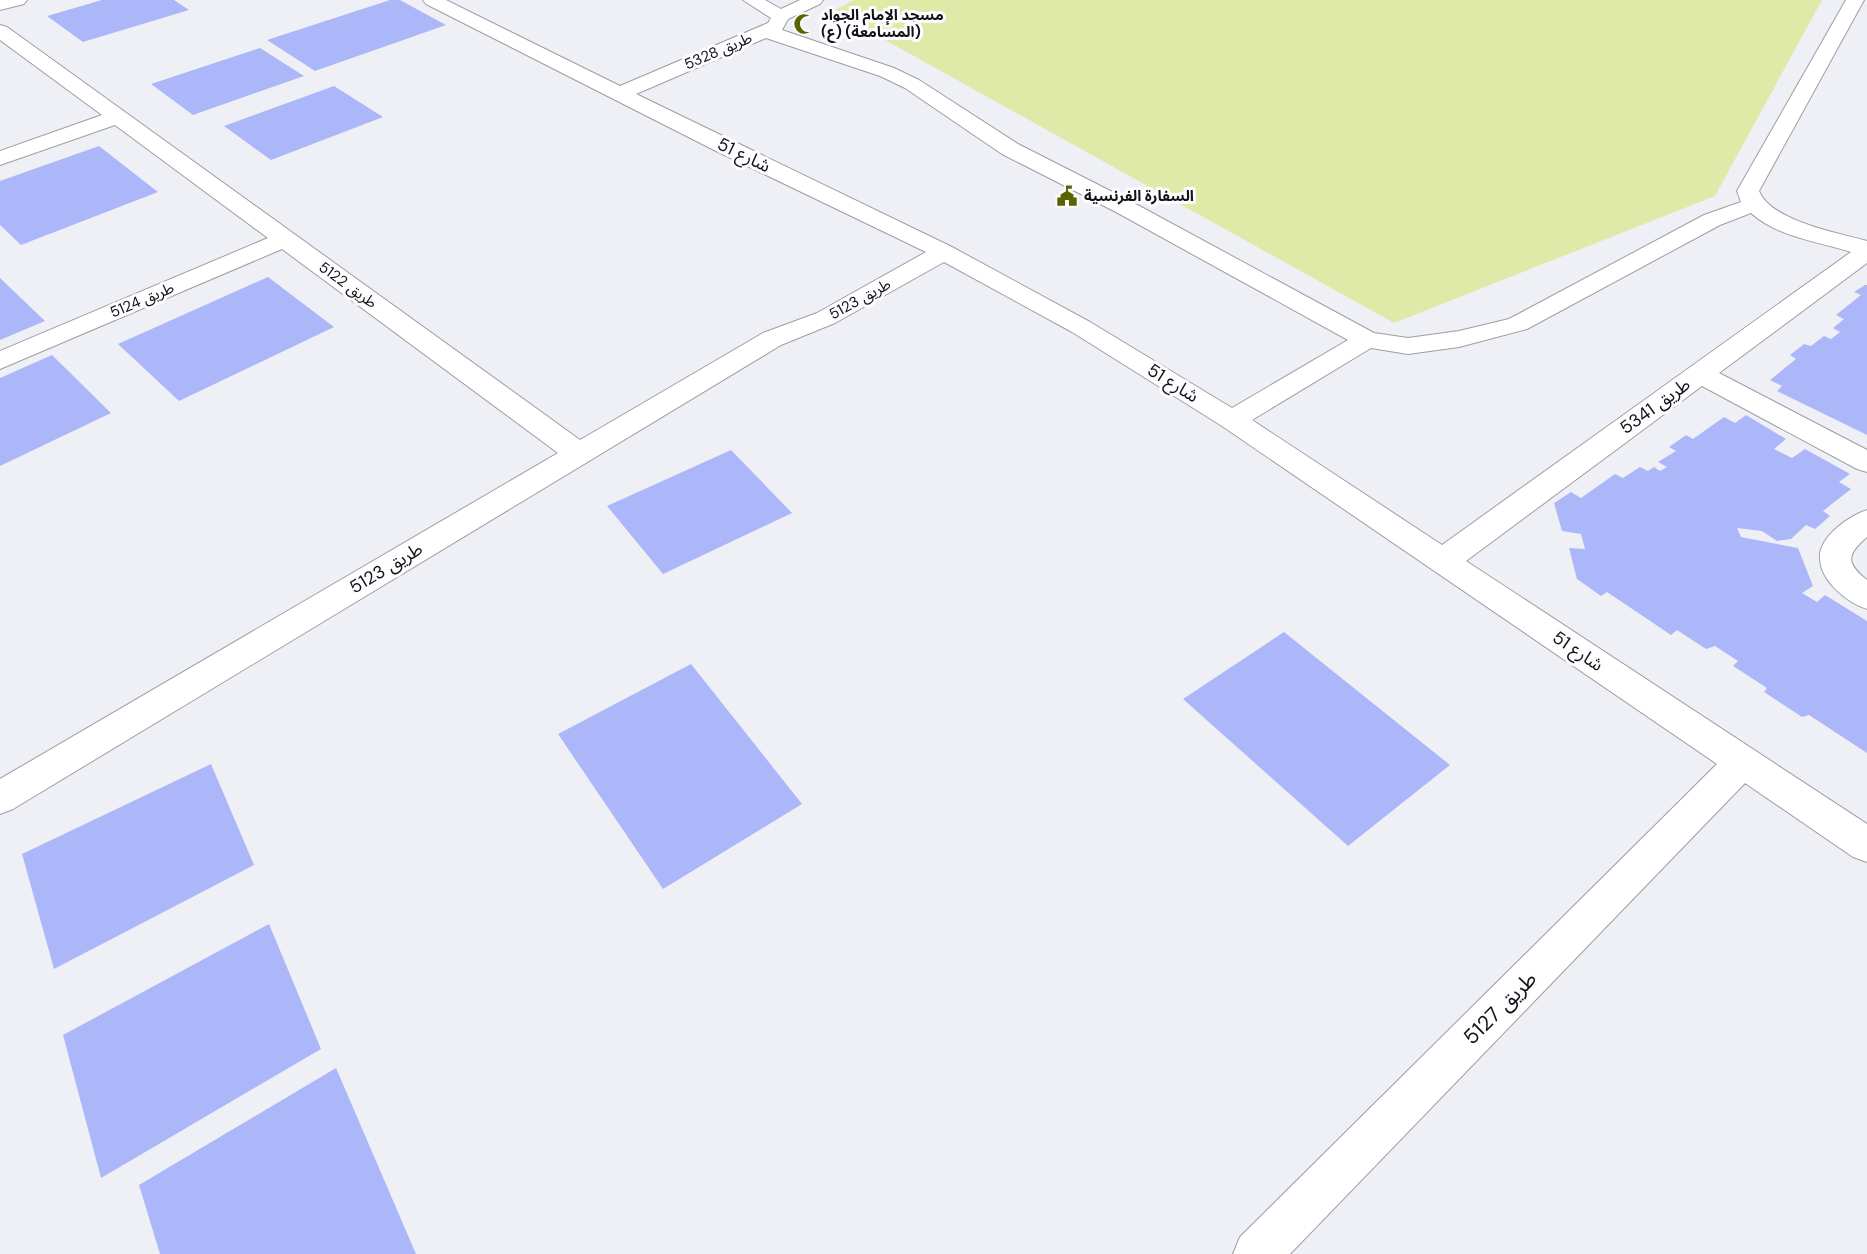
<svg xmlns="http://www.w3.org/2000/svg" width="1867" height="1254" font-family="'DM Sans','Noto Sans Arabic',sans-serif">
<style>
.green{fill:#dfeaa9}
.building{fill:#acb7fa}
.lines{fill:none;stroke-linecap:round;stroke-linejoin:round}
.minor-casing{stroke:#9d9ea4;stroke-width:2}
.minor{fill:#fff;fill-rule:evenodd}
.labels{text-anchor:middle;stroke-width:6;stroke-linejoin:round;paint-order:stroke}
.far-poi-label{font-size:15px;font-weight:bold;fill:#131316;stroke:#fdfdff;text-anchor:start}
.far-street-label{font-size:15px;fill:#131316;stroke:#fdfdff}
.street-label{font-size:18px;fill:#131316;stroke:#fdfdff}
.near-street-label{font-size:21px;fill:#131316;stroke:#fdfdff}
</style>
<rect width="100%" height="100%" fill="#eff0f6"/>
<path class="green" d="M854,0H1822L1715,196L1394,323L833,11Z"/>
<path class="building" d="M102,0H174L189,10L83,42L47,16Z
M390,0H400L446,25L315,71L267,40Z
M260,48L304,76L193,115L151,84Z
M334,86L383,117L271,160L224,126Z
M99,146L158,192L21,245L0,225V181Z
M268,277L334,327L179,401L118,344Z
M0,278L45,321L0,340Z
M1865,285H1867V435L1777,391L1782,386L1770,380L1796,359L1790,355L1804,344L1811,346L1824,336L1831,339L1840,332L1833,328L1844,319L1836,315L1861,295L1854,292Z
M52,355L111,413L0,466V378Z
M1746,415L1786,439L1774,449L1792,458L1805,449L1850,474L1839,482L1851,489L1823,511L1830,516L1815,529L1806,525L1791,539L1777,541L1762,531L1737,528L1741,537L1798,548L1813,586L1802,593L1817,602L1825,595L1867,621V753L1809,715L1802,717L1764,692L1767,688L1733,666L1738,661L1715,646L1706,649L1677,630L1671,635L1607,592L1601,596L1577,579L1569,548L1585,549L1581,534L1562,531L1554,503L1571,492L1581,498L1615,474L1623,478L1640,467L1648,471L1654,467L1660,471L1667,467L1658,462L1676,451L1669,447L1686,435L1693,439L1724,417L1735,423Z
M731,450L792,513L663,574L607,506Z
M1284,632L1450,765L1348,846L1183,699Z
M691,664L802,804L663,889L558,734Z
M211,764L254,865L54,969L22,854Z
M269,924L321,1049L101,1178L63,1035Z
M336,1068L416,1254H160L139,1185Z"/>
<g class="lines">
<g class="minor-casing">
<path id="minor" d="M0,0H27L24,4L0,10Z
M423,0H446L620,86L768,23L771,18L743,0H765L781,9L800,0H823L820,4L788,19L782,30L894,68L919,80L1018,144L1132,202L1374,333L1408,338L1459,331L1509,319L1704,215L1741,202L1737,191L1846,0H1864L1759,191C1771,221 1838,233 1867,241V263L1719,373L1867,450V472L1857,469L1702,386L1466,561L1867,824V862L1853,857L1745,783L1290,1254H1233L1240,1237L1717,764L1222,426L1072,332L944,262L835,323L781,345L13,809L0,814V779L558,453L282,249L0,369V351L268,238L115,125L0,165V151L102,115L0,40V25L7,27L580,440L763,333L817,313L926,252L714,150L426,4ZM766,38L880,76L905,88L1002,154L1116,212L1348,340L1232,408L1090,322L952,247L636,94ZM1751,213C1777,237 1820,242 1851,252L1442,545L1252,420L1371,348L1408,354L1459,347L1527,329L1720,225Z
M1867,510V537C1846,555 1846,563 1867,580V609C1848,603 1821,582 1820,559C1818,537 1849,516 1867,510Z"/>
</g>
<use href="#minor" class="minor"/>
</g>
<defs>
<g id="mosque-bare" transform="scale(1.62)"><path d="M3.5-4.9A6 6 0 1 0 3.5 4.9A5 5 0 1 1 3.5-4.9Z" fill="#5a6301" stroke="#fdfdff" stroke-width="2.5" paint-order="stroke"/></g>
<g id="civic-bare" transform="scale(1.62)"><path d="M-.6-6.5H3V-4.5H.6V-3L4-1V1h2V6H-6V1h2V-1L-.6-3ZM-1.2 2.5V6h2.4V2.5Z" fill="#5a6301" stroke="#fdfdff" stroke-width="2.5" paint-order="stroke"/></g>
</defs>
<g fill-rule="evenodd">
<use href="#mosque-bare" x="804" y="24"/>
<use href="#civic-bare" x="1067" y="196"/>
</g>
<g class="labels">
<g class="far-poi-label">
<text x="821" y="20">مسجد الإمام الجواد<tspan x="821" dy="17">(ع) (المسامعة)</tspan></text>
<text x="1084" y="201">السفارة الفرنسية</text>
</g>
<g class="far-street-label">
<text transform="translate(718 51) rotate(-23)" y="5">طريق 5328</text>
<text transform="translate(348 285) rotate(36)" y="5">طريق 5122</text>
<text transform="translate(860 299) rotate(-29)" y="5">طريق 5123</text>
<text transform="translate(142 300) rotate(-23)" y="5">طريق 5124</text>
</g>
<g class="street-label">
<text transform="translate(744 155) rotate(26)" y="6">شارع 51</text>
<text transform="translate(1173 383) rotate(32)" y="6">شارع 51</text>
<text transform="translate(1655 406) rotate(-36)" y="6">طريق 5341</text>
<text transform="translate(386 568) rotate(-31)" y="6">طريق 5123</text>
<text transform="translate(1578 651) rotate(34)" y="6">شارع 51</text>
</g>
<g class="near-street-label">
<text transform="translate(1500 1008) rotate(-45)" y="7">طريق 5127</text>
</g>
</g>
</svg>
